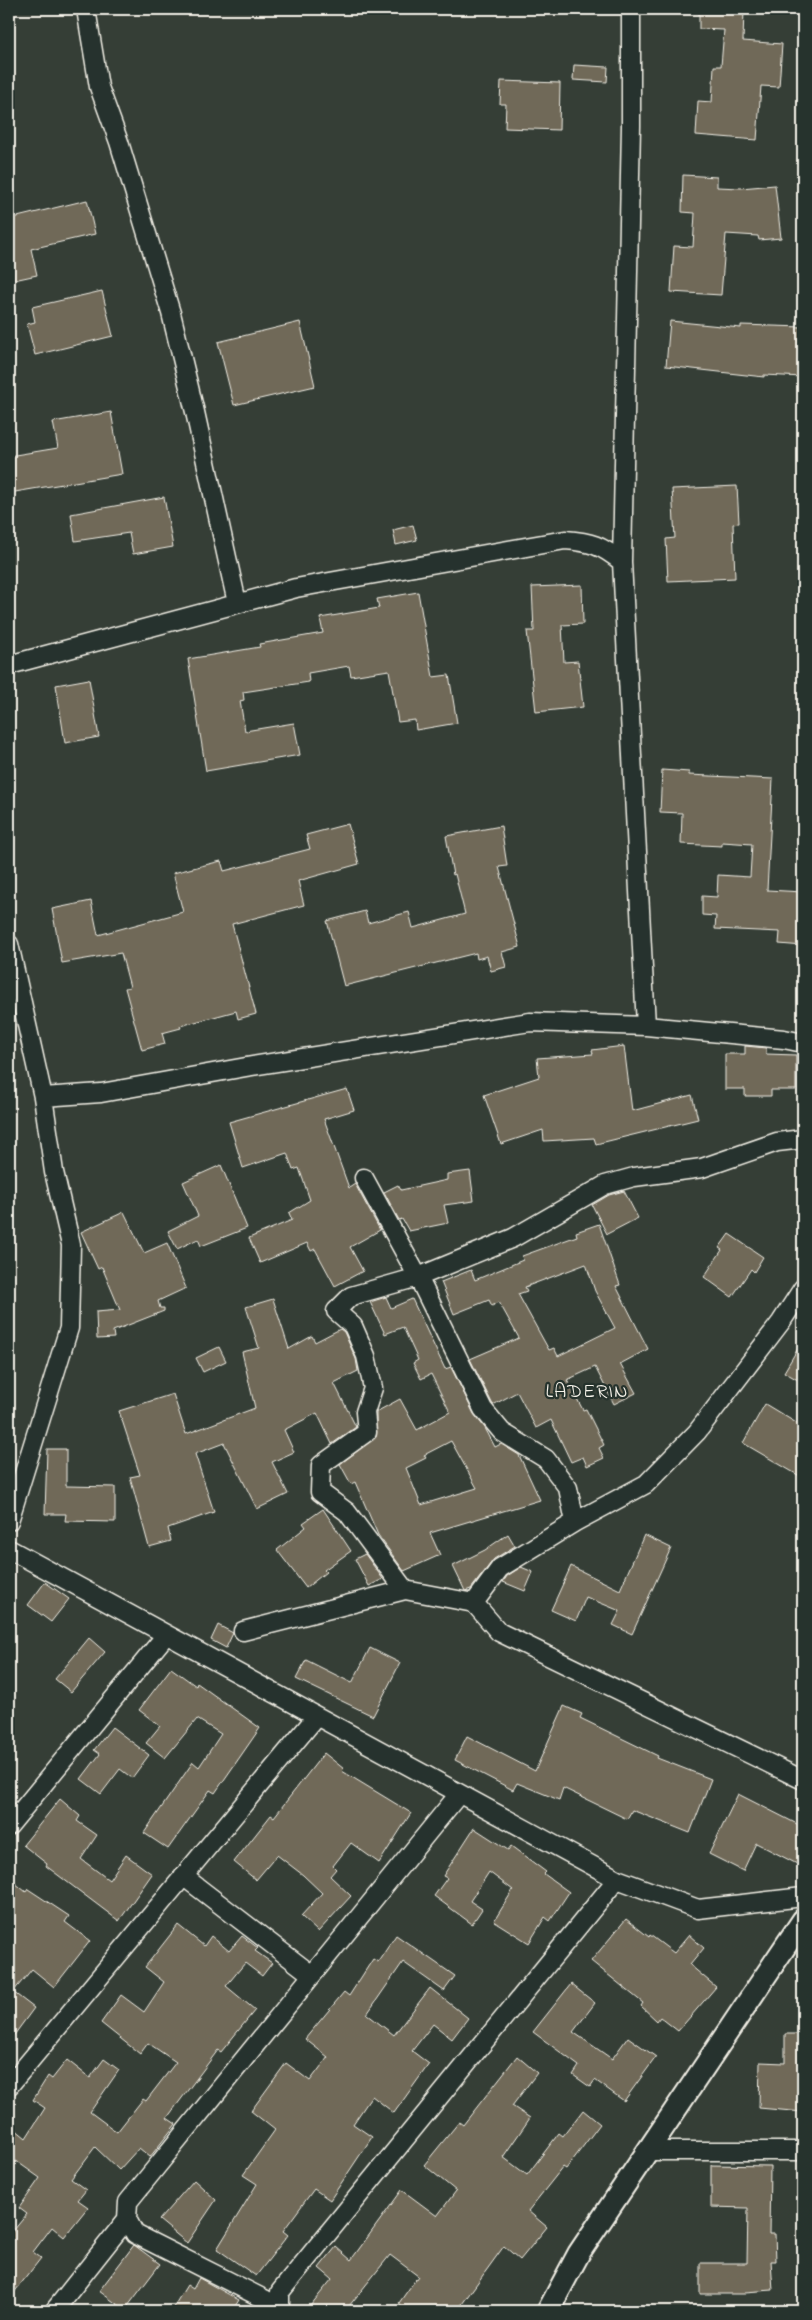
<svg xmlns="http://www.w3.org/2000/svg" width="812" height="2320" font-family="'Indie Flower',sans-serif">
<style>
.building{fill:#706958;stroke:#f4f1e8;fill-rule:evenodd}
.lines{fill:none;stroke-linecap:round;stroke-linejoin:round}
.minor-casing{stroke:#f4f1e8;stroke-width:21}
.tertiary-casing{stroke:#f4f1e8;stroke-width:25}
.minor{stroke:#26332d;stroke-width:18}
.tertiary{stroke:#26332d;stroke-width:21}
.labels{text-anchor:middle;stroke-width:4.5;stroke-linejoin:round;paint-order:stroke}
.quarter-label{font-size:20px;letter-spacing:1px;fill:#f4f1e8;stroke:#26332d}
</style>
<rect width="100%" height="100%" fill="#353e36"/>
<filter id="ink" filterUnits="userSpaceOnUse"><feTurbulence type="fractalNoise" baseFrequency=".02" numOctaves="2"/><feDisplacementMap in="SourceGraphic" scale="10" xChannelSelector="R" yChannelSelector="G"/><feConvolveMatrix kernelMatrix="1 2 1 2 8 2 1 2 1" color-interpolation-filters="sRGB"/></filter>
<g filter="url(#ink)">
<path class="building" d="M699,9H744L743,41L782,44L779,87L761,86L757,140L696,135L698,101L712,102L714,66H721L724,30L699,29Z
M574,65L608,67L607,82L573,80Z
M501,81L560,83L559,130L505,128L506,104H500Z
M683,175L717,177V187L741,188L775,185L781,238L759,240L758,236L726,234L721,295L671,292L674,246L693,247L695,213L682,212Z
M87,200L95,234L31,249L37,275L14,280L9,258V219Z
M102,291L113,336L35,355L27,324L35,322L32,307Z
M670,321L741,328V325L803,327V377L764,375V377L666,366Z
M300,322L315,386L234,405L218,342Z
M111,412L122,474L9,493V456L58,448L53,422Z
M737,486L739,523L733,524L735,578L668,581L666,539L675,538L672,489Z
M164,497L173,547L133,554L129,533L75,541L71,514Z
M413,525L417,540L396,545L393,530Z
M582,585L583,624L562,625L564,662L578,661L583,707L536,712L527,631H534L532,587Z
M418,592L433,677L449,675L457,723L416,730L415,720L398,722L389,670L351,676L349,666L308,673L309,682L243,692L244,700L240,701L245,731L294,723L300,755L206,771L188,659L260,647L259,644L323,633L320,618L379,608L377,599Z
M89,679L99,737L65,743L56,685Z
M662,770L689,772V775L773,779L767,890L803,892V946L779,944L780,932L715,929L716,916L702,915V896L717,897L718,875L750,877L752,844L722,842V846L681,844L682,813L660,812Z
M348,824L359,864L298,881L304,905L232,924L256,1014L238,1019L236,1011L180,1026L181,1028L162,1033L165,1044L142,1050L125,988L130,987L121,953L62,963L52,909L91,901L98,935L183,912L173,873L221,861L224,871L310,849L306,835Z
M501,826L507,866L499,867L520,947L502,952L506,967L491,971L487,956L477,959L476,953L344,986L327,921L365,911L368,923L409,912L413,928L465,914L455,874L453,875L446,836Z
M624,1046L632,1111L692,1095L698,1119L596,1144L594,1138L544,1141L543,1130L501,1144L484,1095L539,1077L537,1058L593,1054L592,1050Z
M745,1046L766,1048V1054L796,1055V1090H771V1096H745V1089H725V1054H745Z
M347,1089L354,1110L324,1119L349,1188L355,1184L380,1230L350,1247L363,1271L335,1286L315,1249L311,1251L307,1243L260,1263L249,1238L292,1220L289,1213L310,1200L299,1168L293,1170L287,1153L243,1168L229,1122Z
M221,1165L247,1228L201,1246L198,1239L177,1249L168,1231L198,1216L183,1182Z
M470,1171L474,1201L444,1205L448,1223L409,1231L402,1219L399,1220L384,1192L398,1185L401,1190L447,1180V1174Z
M624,1191L638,1218L607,1234L592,1205L609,1195Z
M124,1212L144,1253L167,1243L186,1288L158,1301L160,1308H164V1311L113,1331L114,1338L97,1339L96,1312L120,1310L102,1267L98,1269L81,1232Z
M599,1224L620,1285L616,1286L648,1349L620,1364L636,1393L614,1404L595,1367L567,1380L583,1410L586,1409L604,1445L599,1448L604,1458L587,1466L583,1457L571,1462L551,1420L536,1428L517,1392L493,1405L470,1359L519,1338L499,1302L492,1306L489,1300L454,1314L441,1282L471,1270L475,1280L523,1260L522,1256L577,1236L576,1232ZM586,1264L595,1291L615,1328L558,1356L554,1348L549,1350L518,1294L527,1291L525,1287Z
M729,1234L763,1257L754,1272L751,1269L732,1297L704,1277L722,1250L719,1248Z
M386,1297L391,1308L412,1299L445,1369L451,1367L474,1414L485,1428L495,1447L501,1444L519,1455L540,1500L430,1533L440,1555L404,1571L378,1535L355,1482L351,1484L340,1464L376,1437V1412L400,1399L417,1430L450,1412L431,1374L421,1379L413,1363L418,1360L403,1327L385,1334L370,1302ZM451,1441L477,1488L421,1505L406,1468L426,1458L424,1455Z
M273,1299L289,1349L312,1336L315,1342L340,1329L344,1332L356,1359L358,1371L334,1383L356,1427L332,1444L317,1413L284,1430L294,1452L272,1462L288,1494L257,1509L224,1443L195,1454L214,1512L168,1528L171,1541L149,1547L130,1477L140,1475L119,1411L173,1394L186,1434L255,1408L242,1352L259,1348L246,1307Z
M803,1340V1383L784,1372Z
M219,1347L226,1361L203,1372L196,1358Z
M765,1404L803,1427V1478L743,1443Z
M47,1449H66V1486L115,1487V1522L65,1521L66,1514H45Z
M323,1509L351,1551L324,1570L326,1572L306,1588L277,1550L306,1527L303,1523Z
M508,1534L515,1546L494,1559L471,1589L465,1591L453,1566L485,1550Z
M644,1535L671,1548L632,1634L613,1625L620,1611L586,1597L576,1621L551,1610L571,1566L620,1590Z
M365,1554L383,1579L369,1586L355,1559Z
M521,1567L533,1572L525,1591L503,1582L507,1576Z
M45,1582L69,1599L51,1622L28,1605Z
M218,1625L233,1633L226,1648L211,1640Z
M89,1638L105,1652L71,1692L55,1679Z
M370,1648L400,1663L373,1716L296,1679L306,1660L352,1683Z
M171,1668L196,1686L197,1683L260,1728L215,1793L210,1790L168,1849L144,1833L193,1762L199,1767L221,1734L197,1719L165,1758L146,1743L160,1726L139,1710Z
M564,1706L582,1714L580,1718L658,1756L657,1758L711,1779L690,1833L632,1810L627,1819L563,1788L559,1800L517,1783L513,1790L455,1760L467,1736L535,1771Z
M112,1727L149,1755L132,1778L120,1769L101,1794L81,1779L100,1754L94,1750Z
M324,1753L344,1769L342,1771L411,1813L379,1863L351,1843L333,1866L336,1869L330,1876L351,1896L318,1932L301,1916L322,1893L303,1875L277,1855L256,1880L234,1862L271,1815L274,1817Z
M738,1794L803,1827V1867L756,1843L743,1871L709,1854Z
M60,1799L80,1816L77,1821L97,1835L81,1859L109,1880L126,1855L152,1874L119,1921L46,1866L47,1864L23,1845Z
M474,1828L508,1850L511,1846L546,1872L544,1874L569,1892L550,1921L545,1917L529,1943L494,1921L513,1890L489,1872L470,1901L482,1909L472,1924L434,1896L447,1878L443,1876Z
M9,1878L26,1892L28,1889L69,1916L65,1922L90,1941L54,1987L32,1969L13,1992L34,2008L9,2042Z
M626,1919L649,1937L650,1935L674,1953L689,1935L704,1948L690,1965L716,1987L678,2031L660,2017L657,2021L641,2006L643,2003L591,1961Z
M178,1925L204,1946L211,1936L229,1951L242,1936L258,1948L255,1951L272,1963L262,1976L245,1963L226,1986L255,2010L221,2052L218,2050L167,2118L176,2124L150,2157L139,2148L119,2170L95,2147L71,2179L86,2190L78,2200L88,2207L64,2237L52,2227L33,2252L41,2258L9,2299V2236L27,2214L19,2208L40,2178L9,2156V2124L26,2138L45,2108L33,2100L48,2076L52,2079L67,2060L90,2078L104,2059L119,2070L90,2112L117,2132L143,2099L146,2101L176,2062L148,2043L140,2054L101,2023L121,1995L144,2012L164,1982L145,1967Z
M396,1935L455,1976L444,1991L403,1962L367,2014L394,2035L430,1988L468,2018L452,2039L433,2024L412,2051L429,2064L394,2113L372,2096L353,2124L372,2137L330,2200L314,2189L283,2231L288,2235L256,2276L217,2249L257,2184L243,2175L275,2130L251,2111L286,2063L310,2081L328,2057L305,2039L344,1992L349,1996L373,1959L378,1962Z
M571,1984L595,2003L573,2032L612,2059L628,2037L656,2057L624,2101L595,2080L590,2087L573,2075L579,2066L533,2032Z
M785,2034H803V2112L759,2108L760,2062L785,2063Z
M517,2056L537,2073L512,2106L530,2118L503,2157L527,2175L559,2133L563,2136L583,2110L600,2124L566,2169L563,2167L528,2211L547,2227L520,2260L504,2246L457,2311H409L399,2303L418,2276L390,2255L345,2311H306L332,2279L319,2268L336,2247L351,2260L402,2190L437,2216L456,2191L424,2165L459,2122L463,2125Z
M711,2165L770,2166L769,2234H775L776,2261H771L773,2290L745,2292V2294H700V2263H747L748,2208L711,2207Z
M194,2180L216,2200L187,2243L159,2220Z
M134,2245L160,2264L125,2310L99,2291Z
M199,2278L239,2300L232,2311H171L187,2285L193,2289Z"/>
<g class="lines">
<g class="minor-casing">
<path id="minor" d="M86,9L99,87L119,142L171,313L195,412L237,603
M631,9V126L622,562L646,1026
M9,665L296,588L565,540C591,542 601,545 622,562
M9,944L43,1097L101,1093L246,1067L530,1022L646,1026L784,1039L803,1043
M364,1178L418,1277L483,1409L502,1432L546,1459L568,1488L575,1522
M9,1521L69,1328L71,1245L54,1172L43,1097
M9,1549L617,1879L698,1909L803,1897
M405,1590L347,1512L320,1492L321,1465L367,1432L365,1412L373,1388L366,1356L353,1326L336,1311L351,1296L418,1277L513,1238L605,1185L634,1177L702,1168L777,1142L803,1139
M474,1603L500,1568L575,1522L646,1484L697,1432L781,1322L803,1288
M243,1631L405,1590L474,1603L499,1632L803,1780
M9,1826L166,1635
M183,1876L312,1975
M9,2086L316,1717
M648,2151H803
M280,2307L135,2234L127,2219L128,2202L459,1794
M54,2311L127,2219
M280,2311V2292L617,1879"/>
</g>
<g class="tertiary-casing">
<path id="tertiary" d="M548,2311L579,2253L803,1920"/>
</g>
<use href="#minor" class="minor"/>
<use href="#tertiary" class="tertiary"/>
</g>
</g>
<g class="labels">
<g class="quarter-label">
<text x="587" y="1397">LADERIN</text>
</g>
</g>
<rect width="812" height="2320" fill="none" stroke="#26332d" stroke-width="30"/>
<rect x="15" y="15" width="782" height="2290" fill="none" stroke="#f4f1e8" stroke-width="2" filter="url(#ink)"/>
</svg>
